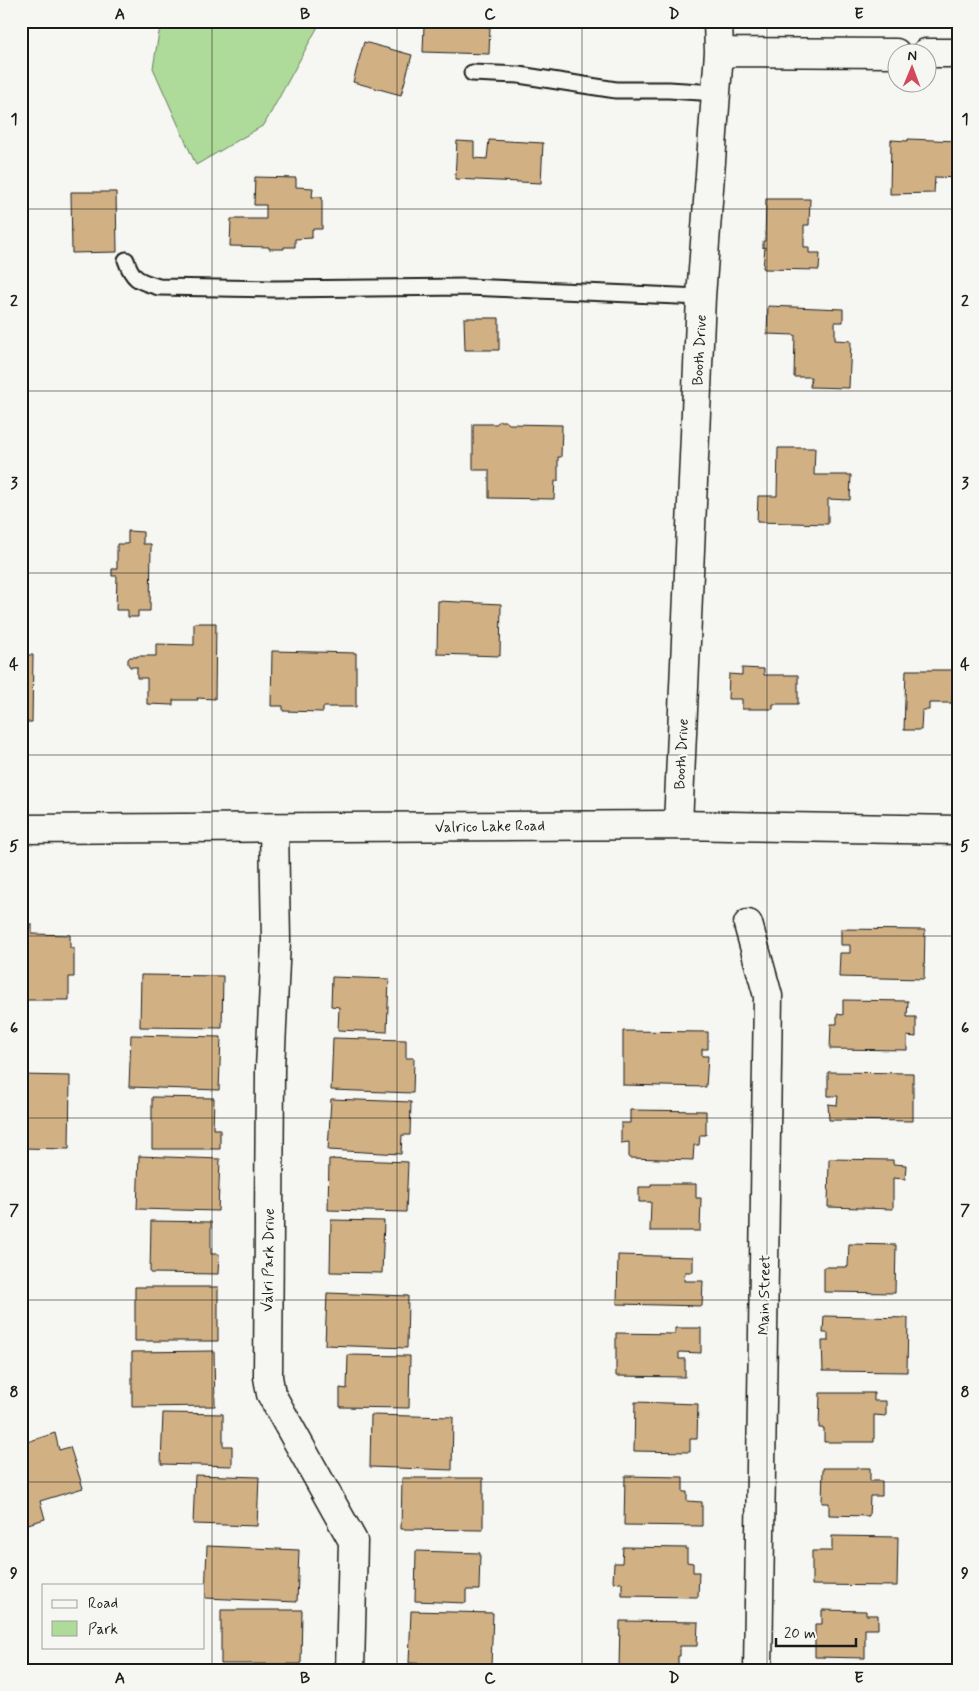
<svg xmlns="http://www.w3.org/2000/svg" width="979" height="1691" font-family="Mynerve,sans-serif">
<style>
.green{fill:#aedb9a;stroke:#657c5b}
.building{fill:#d1b184;stroke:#1c1c1c}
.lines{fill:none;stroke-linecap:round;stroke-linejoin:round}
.service-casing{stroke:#1c1c1c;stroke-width:19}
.minor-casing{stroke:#1c1c1c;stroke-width:31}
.tertiary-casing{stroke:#1c1c1c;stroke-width:31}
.service{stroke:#f6f6f2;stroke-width:15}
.minor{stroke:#f6f6f2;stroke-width:28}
.tertiary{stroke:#f6f6f2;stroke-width:28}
.grid{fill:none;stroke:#1c1c1c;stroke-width:1;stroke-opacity:0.55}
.labels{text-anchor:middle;stroke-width:4.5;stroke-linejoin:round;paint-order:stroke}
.street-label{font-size:15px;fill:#1c1c1c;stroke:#f6f6f2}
.neatline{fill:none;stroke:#1c1c1c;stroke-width:2}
.grid-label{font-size:16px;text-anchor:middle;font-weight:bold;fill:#1c1c1c}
</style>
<rect width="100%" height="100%" fill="#f6f6f2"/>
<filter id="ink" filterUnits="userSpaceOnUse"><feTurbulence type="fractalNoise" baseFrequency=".02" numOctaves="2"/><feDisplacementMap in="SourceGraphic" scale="10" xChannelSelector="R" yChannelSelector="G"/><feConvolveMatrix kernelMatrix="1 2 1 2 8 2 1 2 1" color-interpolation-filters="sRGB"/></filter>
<g filter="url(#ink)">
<path class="green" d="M161,21H321L264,125L196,165L153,68Z"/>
<path class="building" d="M422,21H488L487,27H490L489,54L423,52L424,25H422Z
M364,42L412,55L401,95L353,82Z
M908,139L958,141V178L935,177L934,193L890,194L891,140L908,141Z
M489,140L543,143L541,183L455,179L457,141L474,142V158L487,159Z
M255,177L296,178V187L313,188L312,197H322V229H312V238L295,239V247H284V249H269V247L230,246L231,219H266V205H254Z
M71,192H116L117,252L72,253Z
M766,199H810L809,225H804V247H809V253H820L819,270L765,269L763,268L765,247L763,248V241H765Z
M768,306L843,309V322H835V340L851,341L849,388L810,387L811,377H794L795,335L767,334Z
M464,318H499V350H465Z
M500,421H506L509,424L562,425L561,457H558V481H555L554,499L489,498V470H473V424H496Z
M778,448H815L814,475H851L850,500L828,499V524L757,522L758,496H777Z
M128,531L143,532V544H151L150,611H138V617H128V610H116L117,576H112V569H117V544H128Z
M438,601L501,604L500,656L437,654Z
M194,623H216L215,699L197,698L198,700H173V705L147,704V678H137V667H130L128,664V659L130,657H137V656H156V644L194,645Z
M272,651L356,653V707H323V712L283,711V706H271Z
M21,655H33L32,722H21Z
M742,668L764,669V675H798V704H773V709H742V699H728L729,674L742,675Z
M906,670H953L952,703H929V710H922L921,730H904Z
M21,924H32V934L70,935V948H74V977H69V1000H21Z
M841,929L925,930L924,979L839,977L840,953H850V945H841Z
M141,975L223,976L222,1028L140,1027Z
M332,977L389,979L387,1032L338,1030L339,1007L331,1006Z
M843,1000L908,1001L907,1017H916V1037L907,1036V1050L830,1049L831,1024H837V1014L843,1015Z
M623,1031L708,1032V1049H702V1056H708L706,1087L623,1085Z
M131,1035L221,1037L219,1090L129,1087Z
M333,1038L406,1040V1058H414L413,1093L331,1090Z
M828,1072L913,1073V1121L829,1120L828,1104L837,1105L838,1096H828Z
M21,1075L70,1076L69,1149L21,1148Z
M152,1097L214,1098L213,1129H220V1149H152Z
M331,1099L411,1102L410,1135H402L401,1154L328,1150Z
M630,1110L706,1111V1135H700L699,1145H694L693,1160L629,1158V1142L621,1143V1123H630Z
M139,1156L220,1159L218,1211L137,1209Z
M329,1159L408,1162L406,1212L328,1210Z
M829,1159L893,1160V1164L906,1165L905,1179L893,1178V1209L828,1207Z
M651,1184H696V1198H701L700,1231H650L651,1202H639V1187H651Z
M331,1220L384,1221L382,1273L330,1272Z
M151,1221L211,1222V1254H219L218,1274L150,1273Z
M849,1244L896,1245L895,1293L824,1292V1267H848Z
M618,1255L693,1257V1272H685L684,1281H703L702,1306L617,1304Z
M135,1287H218V1341H135Z
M327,1293L408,1296L407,1348L325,1345Z
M824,1316L908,1318L907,1372L823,1371L822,1341H828V1333H823Z
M675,1328H701V1353L679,1352V1359H685V1377L616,1376V1333L675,1334Z
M214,1351L215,1406L132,1407V1352Z
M348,1355L410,1356L409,1408L340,1407V1388L347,1389Z
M820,1393H874V1401H886V1416L874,1415V1442H824V1428H819Z
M635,1402L698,1404L697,1439H690V1452L634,1451Z
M163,1413L223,1414V1446H232V1466L161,1464Z
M371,1415L453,1417L452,1470L370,1467Z
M55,1433L59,1450L70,1447L83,1488L40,1501L45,1519L21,1526V1444Z
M823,1468H870V1481H882V1496H870L869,1516L829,1515V1503H822Z
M195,1475L259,1477L257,1526L193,1524Z
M625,1476L683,1477V1492H687V1501L702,1502V1526L624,1525Z
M402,1478H483V1530L401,1529Z
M832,1536L898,1537L897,1586L812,1585V1551H832Z
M207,1546L299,1550L297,1602L205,1598Z
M623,1547L687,1548V1562L693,1563V1572H699L698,1597L622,1596V1583L613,1582L614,1563H622Z
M416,1551L480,1553L479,1590H466V1603L415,1601Z
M221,1610H302L301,1664H221Z
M822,1610L866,1611V1615H878V1629H865V1658L815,1657V1624H822Z
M411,1611L493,1613L491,1666L409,1663Z
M620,1621L698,1622L697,1646H680V1656H678V1670L619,1669Z"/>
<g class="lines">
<g class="service-casing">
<path id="service" d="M472,73L519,75L616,90H669L716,93
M126,260C133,281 140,281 159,287L274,289L467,287L701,297"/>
</g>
<g class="minor-casing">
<path id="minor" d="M719,52L896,53
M926,53H958
M678,825L701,297L719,52L718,21
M274,828L276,941L270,1069L268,1377L271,1394L353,1541L350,1670
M748,924L768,996L758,1670"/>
</g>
<g class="tertiary-casing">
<path id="tertiary" d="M21,829L678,825L958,830"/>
</g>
<use href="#service" class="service"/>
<use href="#minor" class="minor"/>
<use href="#tertiary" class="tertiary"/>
</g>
</g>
<path class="grid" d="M212,21V1670M397,21V1670M582,21V1670M767,21V1670M21,209H958M21,391H958M21,573H958M21,755H958M21,936H958M21,1118H958M21,1300H958M21,1482H958"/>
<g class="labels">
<g class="street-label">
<text transform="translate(699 350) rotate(-87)" y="5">Booth Drive</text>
<text transform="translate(681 754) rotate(-87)" y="5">Booth Drive</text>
<text transform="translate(490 826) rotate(-1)" y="5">Valrico Lake Road</text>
<text transform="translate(268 1260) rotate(-89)" y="5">Valri Park Drive</text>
<text transform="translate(764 1295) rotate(-89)" y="5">Main Street</text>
</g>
</g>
<rect width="979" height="1691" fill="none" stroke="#f6f6f2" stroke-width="55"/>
<rect x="42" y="1584" width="162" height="65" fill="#f6f6f2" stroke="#9f9f9c"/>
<rect x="52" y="1600" width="25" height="8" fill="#f6f6f2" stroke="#9f9f9c"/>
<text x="88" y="1608" font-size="15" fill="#1c1c1c">Road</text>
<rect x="52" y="1621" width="25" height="15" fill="#aedb9a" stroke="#9f9f9c"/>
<text x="88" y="1634" font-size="15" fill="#1c1c1c">Park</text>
<g transform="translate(912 68) rotate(1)"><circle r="24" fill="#f6f6f2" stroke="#9f9f9c"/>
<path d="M0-4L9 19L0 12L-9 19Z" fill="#d1495b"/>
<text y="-8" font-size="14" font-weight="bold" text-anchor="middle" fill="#1c1c1c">N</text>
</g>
<path d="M776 1638v8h80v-8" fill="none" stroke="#1c1c1c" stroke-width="2.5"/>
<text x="784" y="1638" font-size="15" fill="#1c1c1c" stroke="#f6f6f2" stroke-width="4" paint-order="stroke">20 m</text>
<rect x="28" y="28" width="924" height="1636" class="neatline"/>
<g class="grid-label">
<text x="120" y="19">A</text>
<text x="305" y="19">B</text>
<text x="490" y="19">C</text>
<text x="674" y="19">D</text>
<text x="859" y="19">E</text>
<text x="14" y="124">1</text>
<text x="965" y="124">1</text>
<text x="14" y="306">2</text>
<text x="965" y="306">2</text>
<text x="14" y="488">3</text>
<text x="965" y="488">3</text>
<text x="14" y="669">4</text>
<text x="965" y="669">4</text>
<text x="14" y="851">5</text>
<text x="965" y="851">5</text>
<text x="14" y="1033">6</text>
<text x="965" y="1033">6</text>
<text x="14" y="1215">7</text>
<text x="965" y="1215">7</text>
<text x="14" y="1397">8</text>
<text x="965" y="1397">8</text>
<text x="14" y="1578">9</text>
<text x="965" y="1578">9</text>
<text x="120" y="1683">A</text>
<text x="305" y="1683">B</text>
<text x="490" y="1683">C</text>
<text x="674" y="1683">D</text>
<text x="859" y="1683">E</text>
</g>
</svg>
